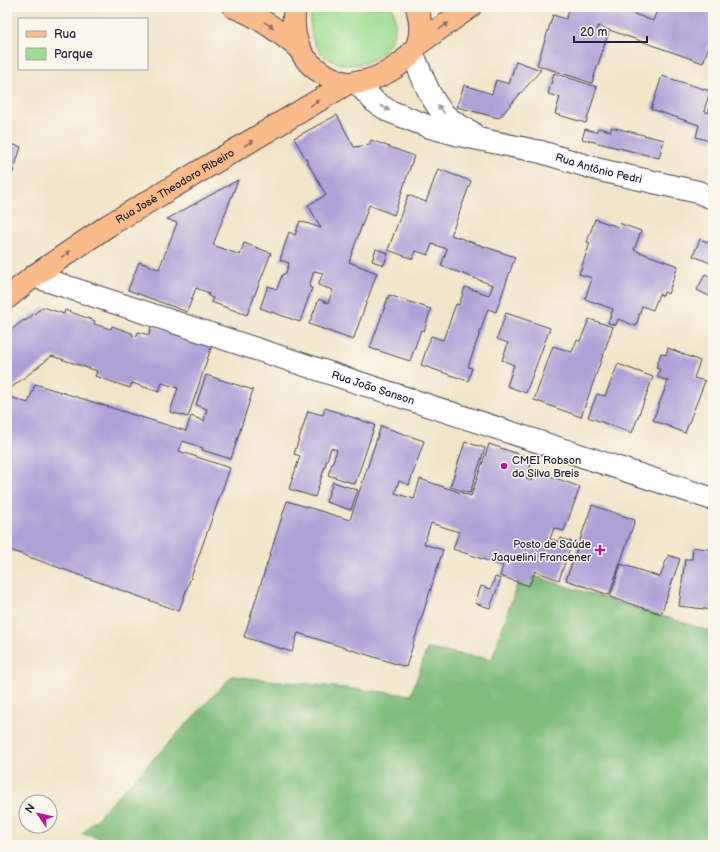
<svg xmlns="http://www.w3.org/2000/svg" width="720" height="852" font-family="'Balsamiq Sans',sans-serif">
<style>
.green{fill:#9edc91;stroke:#607f66}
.forest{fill:#7ebc7b;stroke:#506f5b}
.building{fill:#afa1d7}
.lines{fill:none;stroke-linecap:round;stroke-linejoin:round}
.minor-casing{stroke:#413f50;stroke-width:24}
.major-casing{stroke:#413f50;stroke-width:24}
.minor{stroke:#fff;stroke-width:22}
.major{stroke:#fabb8b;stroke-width:22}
.oneway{fill:#8e6e63}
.oneway2{fill:#9c9ca7}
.poi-dot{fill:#b5179e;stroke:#fbf7ec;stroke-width:1.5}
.labels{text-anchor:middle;stroke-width:3;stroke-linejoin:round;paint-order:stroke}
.street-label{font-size:11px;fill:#22223b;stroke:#fbf7ec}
.poi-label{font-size:11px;fill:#22223b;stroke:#fbf7ec;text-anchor:start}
</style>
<rect width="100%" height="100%" fill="#fbf7ec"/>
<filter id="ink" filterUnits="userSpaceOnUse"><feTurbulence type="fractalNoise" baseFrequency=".025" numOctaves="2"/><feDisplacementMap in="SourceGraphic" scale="8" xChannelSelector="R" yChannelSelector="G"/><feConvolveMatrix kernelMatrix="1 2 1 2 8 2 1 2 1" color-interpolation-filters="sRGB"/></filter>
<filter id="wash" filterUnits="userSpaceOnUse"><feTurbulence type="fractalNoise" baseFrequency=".012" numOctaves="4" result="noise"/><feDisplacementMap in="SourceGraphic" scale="16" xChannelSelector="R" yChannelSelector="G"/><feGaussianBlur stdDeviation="0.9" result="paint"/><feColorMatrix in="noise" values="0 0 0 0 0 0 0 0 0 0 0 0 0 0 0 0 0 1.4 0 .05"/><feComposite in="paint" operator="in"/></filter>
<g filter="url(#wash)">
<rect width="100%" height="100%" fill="#f1e4c9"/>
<path class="green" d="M313,7H392C393,11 395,15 395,19C396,26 394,34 391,40C374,76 317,73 311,31C310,23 310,15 313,7Z"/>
<path class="forest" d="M521,572L713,632V845H124L82,834L232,676L411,695L427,649L492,659Z"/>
<g id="blocks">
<path class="building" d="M570,7H616L653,21L658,7H713V34L703,63L598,26L597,30L608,34L592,83L537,65L553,15L566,19Z
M516,61L541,70L499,118L457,107L464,85L492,94L496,80L509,84Z
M554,73L597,87L586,123L555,114L560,97L548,94Z
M662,76L710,91L704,111L708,113L713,97V142L696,137L699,125L651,109Z
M337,115L354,147L369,145L371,140L414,156L394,215L369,205L349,262L377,273L353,340L309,324L319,299L328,303L333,290L318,285L323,273L314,271L309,287L312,288L300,322L260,308L268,286L277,289L282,275L286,273L289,263L280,260L289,232L295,235L300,221L321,228L308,205L326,195L294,138Z
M611,127L664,140L659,158L582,139L585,129L596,132L598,128L611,131Z
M7,143L21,147L7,191Z
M438,169L471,181L451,235L515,257L496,312L488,309L468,367L472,368L468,381L421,365L431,336L443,340L456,304L459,305L465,287L489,295L493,285L441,266L447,249L432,244L428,255L416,251L413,259L388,250L408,195L426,202Z
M238,180L213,245L240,255L244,243L271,253L247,315L211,302L213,298L208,296L209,293L196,288L187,312L128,290L139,262L159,269L177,223L167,219Z
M595,219L618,227L619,223L641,231L634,250L678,266L668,294L664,292L663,296L659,294L653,310L642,306L636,326L618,319L616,325L608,323L613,309L585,299L592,278L579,274L590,243L587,242Z
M713,235V264L693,256L700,239L710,243Z
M376,249L388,253L384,265L372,261Z
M705,274L713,278V298L697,290Z
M389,295L431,309L424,331L421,330L410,361L370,348Z
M43,307L64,314L65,310L95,321L94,324L111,329L112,326L132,333V335L136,337L138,332L149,335L152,325L212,345L188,417L170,412L178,388L162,383L159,392L132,383L130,388L95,376L97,371L52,356L7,391V339L11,336L8,332L24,320L25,321Z
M506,313L550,328L526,393L507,386L514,365L502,360L508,343L497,339Z
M589,319L613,327L581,417L534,400L553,346L572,352L577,340L580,341Z
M668,348L700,361L694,378L705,381L685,433L653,420L668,381L657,377L660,369L656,368L661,353L666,355Z
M618,364L653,377L632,433L588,417L597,394L605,396Z
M206,375L253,390L231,459L202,450L203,448L183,441L179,451L230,468L179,611L7,549V396L28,403L35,384L186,431L191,416L204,421L207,409L196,405Z
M325,408L375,425L355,484L328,475L337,450L331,448L315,497L289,489L300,456L294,454L308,411L323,415Z
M381,426L424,441L409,485L399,481L395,493L414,499L420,479L471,496L489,444L533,459L526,479L532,481L536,471L580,487L564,531L554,528L550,539L559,542L561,538L572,542L559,580L535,571L529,586L500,576L503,566L453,549L459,532L431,523L424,544L443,550L406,667L298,633L292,652L244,637L287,501L350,520Z
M465,442L485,448L470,493L450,487Z
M333,482L358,490L351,510L326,502Z
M592,505L635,520L609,595L566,580Z
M693,547L713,550V610L679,606L685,559H692Z
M668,555L680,559L661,614L610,597L621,564L660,577Z
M495,577L501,579L490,608L475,603L481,586L491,589Z"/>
</g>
</g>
<g filter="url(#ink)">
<use href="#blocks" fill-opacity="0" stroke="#413f50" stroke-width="1"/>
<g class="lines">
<g class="minor-casing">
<g id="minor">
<path d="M412,52C421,72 429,99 445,115C452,122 462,127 471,132"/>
<path id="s1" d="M356,82L375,102L389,111L430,127L459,135L541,152L600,170L698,192L713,198"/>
<path id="s2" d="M34,276L713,499"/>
</g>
</g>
<g class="major-casing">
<g id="major">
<path d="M234,7C259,16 280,32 300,49"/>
<path d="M295,7C290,37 300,64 330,77C336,80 343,83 350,83C367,83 382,76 396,67C402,63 416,51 418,43C422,31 420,18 417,7"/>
<path d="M418,44L470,7"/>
<path id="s3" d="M7,298L34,276L109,225L348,83"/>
</g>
</g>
<use href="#minor" class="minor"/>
<use href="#major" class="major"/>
</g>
<defs><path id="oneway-solid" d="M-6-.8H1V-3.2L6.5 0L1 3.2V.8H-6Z"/></defs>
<g class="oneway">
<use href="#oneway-solid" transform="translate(269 25) rotate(32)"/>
<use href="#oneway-solid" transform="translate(444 26) rotate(-35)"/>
<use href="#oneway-solid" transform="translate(315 103) rotate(-32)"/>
<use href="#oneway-solid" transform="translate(249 143) rotate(-30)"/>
<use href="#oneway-solid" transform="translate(66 254) rotate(-34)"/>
</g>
<g class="oneway2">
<use href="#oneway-solid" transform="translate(385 108) rotate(31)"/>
<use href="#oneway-solid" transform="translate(441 109) rotate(-128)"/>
</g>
</g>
<g class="poi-dot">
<circle cx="504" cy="466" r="4"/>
<path d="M598 544h4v4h4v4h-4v4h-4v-4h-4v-4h4z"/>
</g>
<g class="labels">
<g class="street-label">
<text dy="4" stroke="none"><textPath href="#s1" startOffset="262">Rua Antônio Pedri</textPath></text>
<text dy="4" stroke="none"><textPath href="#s3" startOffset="202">Rua José Theodoro Ribeiro</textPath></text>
<text dy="4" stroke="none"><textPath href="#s2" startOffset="357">Rua João Sanson</textPath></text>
</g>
<g class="poi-label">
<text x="512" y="464">CMEI Robson<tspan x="512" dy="13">da Silva Breis</tspan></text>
<text x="591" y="548" text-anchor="end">Posto de Saúde<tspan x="591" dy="13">Jaquelini Francener</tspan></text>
</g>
</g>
<rect width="720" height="852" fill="none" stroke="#fbf7ec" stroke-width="24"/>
<rect x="18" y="18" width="130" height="52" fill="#fbf7ec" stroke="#a4a2a5"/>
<rect x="26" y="31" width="20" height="6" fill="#fabb8b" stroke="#a4a2a5"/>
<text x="54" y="38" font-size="12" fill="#22223b">Rua</text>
<rect x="26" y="48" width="20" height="12" fill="#9edc91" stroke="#a4a2a5"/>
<text x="54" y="58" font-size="12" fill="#22223b">Parque</text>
<g transform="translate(38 814) rotate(304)"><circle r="19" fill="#fbf7ec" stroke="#a4a2a5"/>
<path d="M0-3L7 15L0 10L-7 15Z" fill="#b5179e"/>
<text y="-6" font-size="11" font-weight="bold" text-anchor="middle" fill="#22223b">N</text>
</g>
<path d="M574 36v6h73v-6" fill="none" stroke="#22223b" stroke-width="2"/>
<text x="580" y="36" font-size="12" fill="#22223b" stroke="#fbf7ec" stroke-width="3" paint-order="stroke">20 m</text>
</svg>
